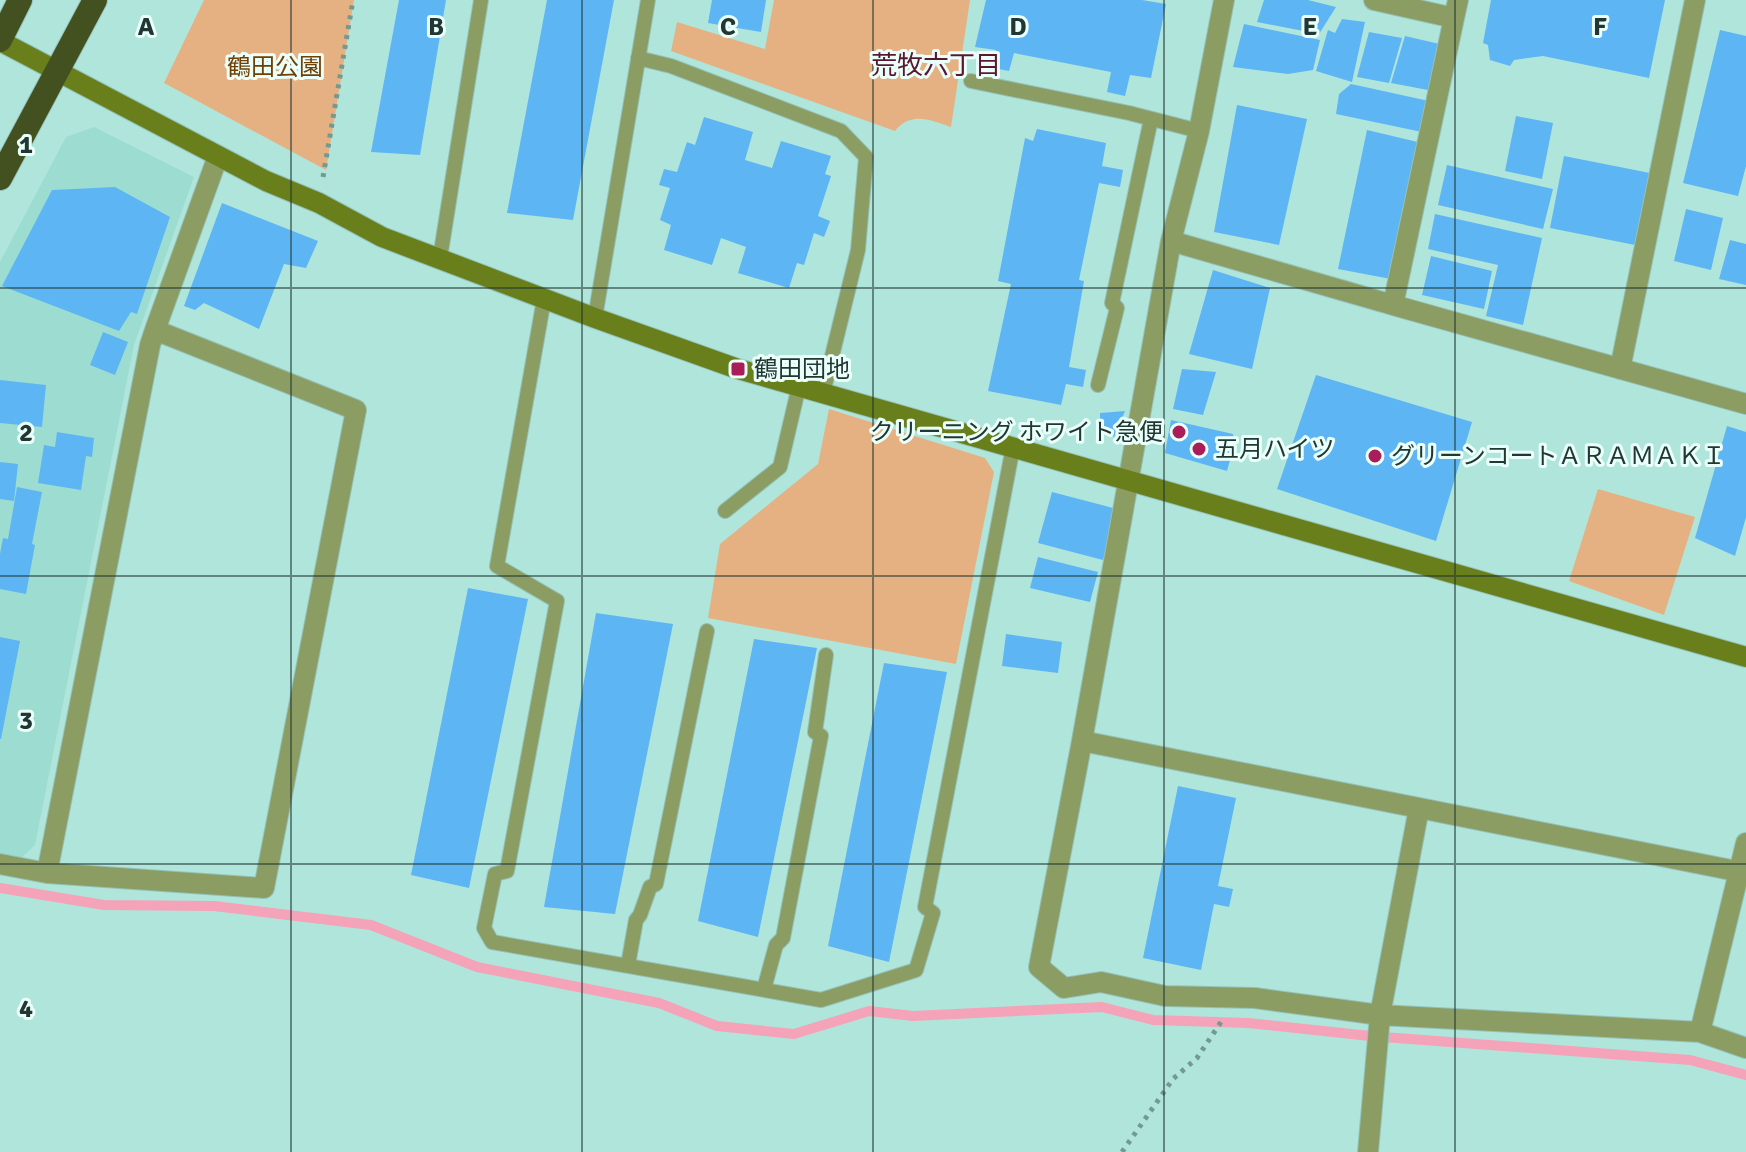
<svg xmlns="http://www.w3.org/2000/svg" width="1746" height="1152" font-family="Signika,'Noto Sans JP',sans-serif">
<style>
.built{fill:#9dddd1}
.green{fill:#e6b182}
.lines{fill:none;stroke-linecap:round;stroke-linejoin:round}
.stream{stroke:#f4a3b8;stroke-width:10}
.building{fill:#5eb5f4}
.lane-casing{stroke:#94c2b9;stroke-width:16}
.street-casing{stroke:#94c2b9;stroke-width:22}
.secondary-casing{stroke:#94c2b9;stroke-width:22}
.highway-casing{stroke:#94c2b9;stroke-width:26}
.path{stroke:#729992;stroke-width:5;stroke-dasharray:4 6;stroke-linecap:butt}
.lane{stroke:#8c9d63;stroke-width:14}
.street{stroke:#8c9d63;stroke-width:20}
.secondary{stroke:#687f1b;stroke-width:20}
.highway{stroke:#43501f;stroke-width:24}
.grid{fill:none;stroke:#223733;stroke-width:2;stroke-opacity:0.55}
.poi-dot{fill:#ab1d58;stroke:#eafffa;stroke-width:3}
.labels{text-anchor:middle;stroke-width:6;stroke-linejoin:round;paint-order:stroke}
.park-label{font-size:24px;fill:#6f3f05;stroke:#eafffa}
.poi-label{font-size:24px;fill:#223733;stroke:#eafffa;text-anchor:start}
.neighbourhood-label{font-size:26px;fill:#5a172f;stroke:#eafffa}
.grid-label{font-size:26px;text-anchor:middle;font-weight:bold;fill:#223733;stroke:#eafffa;stroke-width:6;stroke-linejoin:round;paint-order:stroke}
</style>
<rect width="100%" height="100%" fill="#b0e5db"/>
<path class="built" d="M94,127L194,177L134,345L35,845L21,858L0,855V262L66,137Z"/>
<path class="green" d="M204,0H354L326,170L164,83Z
M774,0H970L951,127C930,120 911,111 895,131L671,51L677,22L765,49Z
M829,409L985,458L994,472L956,664L708,618L720,544L818,464Z
M1598,489L1695,517L1664,615L1569,581Z"/>
<g class="lines">
<path class="stream" d="M0,888L104,905L214,906L371,925L477,967L659,1003L717,1026L794,1034L869,1011L913,1016L1102,1007L1153,1020L1248,1023L1370,1036L1690,1060L1746,1075"/>
</g>
<path class="building" d="M399,0H446L420,155L371,152Z
M547,0H614L573,220L507,213Z
M712,0H766L761,32L708,23Z
M986,0H1142L1166,4L1151,78L1130,75L1125,96L1107,92L1111,72L1014,53L1009,71L993,68L996,50L975,47Z
M1264,0H1308L1336,7L1319,34L1257,22Z
M1491,0H1665L1649,78L1543,56L1514,60L1510,66L1490,60L1488,45L1483,43Z
M1342,19L1365,22L1352,82L1316,71L1328,30L1335,33Z
M1244,24L1320,40L1313,70L1288,74L1233,67Z
M1720,30L1746,36V166L1738,196L1683,183Z
M1369,32L1402,38L1389,83L1357,77Z
M1405,36L1444,45L1436,74L1428,90L1391,83Z
M1351,84L1429,101L1422,132L1336,114L1339,94Z
M1237,105L1307,119L1279,245L1214,232Z
M1516,116L1553,123L1542,179L1505,171Z
M704,117L753,132L745,160L772,168L781,141L831,156L825,174L831,176L818,216L830,221L824,237L814,233L804,265L797,263L789,288L738,273L746,247L721,238L712,265L664,250L671,225L660,220L670,188L659,185L664,169L677,172L687,142L695,145Z
M1037,129L1106,143L1102,166L1123,170L1120,187L1099,183L1079,280L1084,281L1069,367L1086,370L1083,387L1066,384L1061,405L988,391L1011,284L998,281L1025,138L1033,141Z
M1367,130L1422,143L1391,279L1338,269Z
M1564,156L1655,174L1640,246L1550,228Z
M1447,165L1553,189L1543,229L1438,205Z
M115,187L170,217L137,314L131,312L119,331L2,286L52,190Z
M222,203L318,241L306,268L284,264L259,329L204,303L195,310L184,306Z
M1686,209L1723,218L1711,270L1674,261Z
M1435,214L1542,238L1523,325L1486,316L1498,265L1428,249Z
M1730,240L1746,244V285L1719,279Z
M1431,256L1492,271L1484,309L1422,295Z
M1213,270L1270,288L1252,369L1189,354Z
M103,332L128,342L115,375L90,365Z
M1182,369L1216,372L1203,415L1173,409Z
M1316,375L1472,422L1436,541L1277,489Z
M0,380L46,385L42,427L0,423Z
M1125,411L1114,437L1100,430V413Z
M1171,420L1233,434L1234,445L1227,471L1165,453Z
M1727,426L1746,432V517L1735,556L1695,538Z
M57,432L94,438L92,457L86,456L81,490L38,483L44,445L55,447Z
M0,462L18,464L14,501L0,499Z
M17,487L42,492L32,544L35,545L26,594L0,589V554L3,538L8,539Z
M1052,492L1117,509L1103,560L1038,543Z
M1038,557L1098,572L1090,602L1030,588Z
M468,588L528,599L469,888L411,875Z
M596,613L673,624L615,914L544,907Z
M1006,634L1062,642L1058,673L1002,666Z
M0,637L20,641L1,739H0Z
M754,639L817,648L758,937L698,921Z
M884,663L947,672L889,962L828,946Z
M1178,786L1236,798L1218,886L1233,889L1229,907L1214,904L1201,970L1143,958Z"/>
<g class="lines">
<g class="lane-casing">
<path id="lane" d="M638,58L671,66L841,131L866,157L858,250L823,393
M971,81L1129,113L1199,131
M440,258L481,0
M544,299L497,566L557,601L507,871L495,874L484,928L492,942L821,1000L916,970L933,913L925,907L1013,447
M595,318L648,0
M1098,385L1117,308L1112,303L1151,119
M725,511L780,467L799,386
M628,965L636,920L640,915L650,887L656,884L707,631
M764,989L776,945L783,938L821,736L815,732L826,655"/>
</g>
<g class="street-casing">
<path id="street" d="M1224,0L1199,131L1171,241L1082,741L1039,967L1064,988L1101,982L1165,996L1255,998L1380,1015L1701,1032
M1374,0L1454,18L1458,0
M1171,241L1393,305L1454,18
M1393,305L1746,404
M1620,369L1695,0
M1082,741L1746,873
M1746,843L1700,1032L1746,1048
M0,864L47,873L264,888L356,410L155,330L218,156
M47,873L150,345L155,330
M1368,1152L1380,1015L1419,808"/>
</g>
<g class="secondary-casing">
<path id="secondary" d="M0,41L266,181L319,203L382,237L595,318L738,369L1746,657"/>
</g>
<g class="highway-casing">
<path id="highway" d="M0,40L20,0
M0,178L95,0"/>
</g>
<path class="path" d="M323,177L353,0
M1122,1152L1173,1079L1197,1058L1221,1022"/>
<use href="#lane" class="lane"/>
<use href="#street" class="street"/>
<use href="#secondary" class="secondary"/>
<use href="#highway" class="highway"/>
</g>
<path class="grid" d="M291,0V1152M582,0V1152M873,0V1152M1164,0V1152M1455,0V1152M0,288H1746M0,576H1746M0,864H1746"/>
<g class="poi-dot">
<rect x="730" y="361" width="16" height="16" rx="4"/>
<circle cx="1179" cy="432" r="8"/>
<circle cx="1199" cy="449" r="8"/>
<circle cx="1375" cy="456" r="8"/>
</g>
<g class="labels">
<g class="park-label">
<text x="275" y="75">鶴田公園</text>
</g>
<g class="poi-label">
<text x="754" y="377">鶴田団地</text>
<text x="1163" y="440" text-anchor="end">クリーニング ホワイト急便</text>
<text x="1215" y="457">五月ハイツ</text>
<text x="1391" y="464">グリーンコートＡＲＡＭＡＫＩ</text>
</g>
<g class="neighbourhood-label">
<text x="936" y="74">荒牧六丁目</text>
</g>
</g>
<g class="grid-label">
<text x="146" y="35">A</text>
<text x="436" y="35">B</text>
<text x="728" y="35">C</text>
<text x="1018" y="35">D</text>
<text x="1310" y="35">E</text>
<text x="1600" y="35">F</text>
<text x="26" y="153">1</text>
<text x="26" y="441">2</text>
<text x="26" y="729">3</text>
<text x="26" y="1017">4</text>
</g>
</svg>
